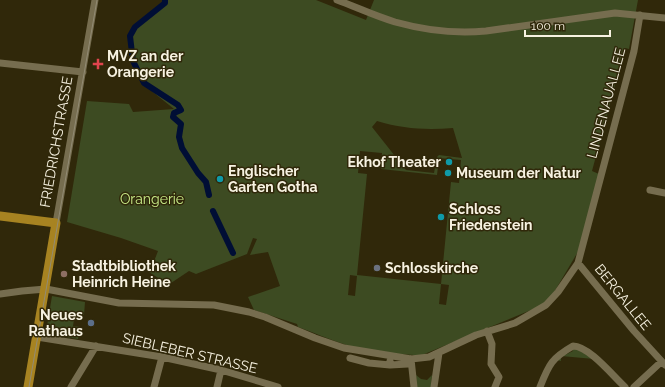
<svg xmlns="http://www.w3.org/2000/svg" width="665" height="387" font-family="Raleway,sans-serif">
<style>
.green{fill:#3d4b22;fill-rule:evenodd}
.lines{fill:none;stroke-linecap:round;stroke-linejoin:round}
.canal{stroke:#000e35;stroke-width:6}
.minor{stroke:#766d4f;stroke-width:7}
.major{stroke:#a78321;stroke-width:9}
.tram{stroke:#928b74;stroke-width:1}
.health-dot{fill:#e0444e;stroke:#30280a;stroke-width:1.5}
.culture-dot{fill:#0f9aa8;stroke:#30280a;stroke-width:1.5}
.worship-dot{fill:#6b7280;stroke:#30280a;stroke-width:1.5}
.education-dot{fill:#8d6e63;stroke:#30280a;stroke-width:1.5}
.service-dot{fill:#5c6f8a;stroke:#30280a;stroke-width:1.5}
.labels{text-anchor:middle;stroke-width:3;stroke-linejoin:round;paint-order:stroke}
.poi-label{font-size:14px;font-weight:bold;fill:#f7f2e1;stroke:#30280a;text-anchor:start}
.street-label{font-size:14px;fill:#f7f2e1;stroke:#30280a}
.park-label{font-size:14px;fill:#c9ed89;stroke:#30280a}
</style>
<rect width="100%" height="100%" fill="#30280a"/>
<path class="green" d="M162,0H316L366,20L374,0H638L629,49L625,48L592,171L599,174L579,250L553,294L545,303L536,308L422,355C401,355 378,353 357,348C337,343 318,334 298,327L297,324L254,310L248,297L280,286L268,252L250,255L257,239L253,238L247,254L196,274L189,271L168,285L165,283L163,285L157,279L158,278L143,268L145,262L153,264L158,251L121,238L67,222L87,101L129,104L133,112L174,109L143,84L132,62L129,36L134,26L162,3ZM377,121C403,129 426,130 453,128L462,158L439,155L437,157L434,173L406,170L372,127ZM360,151L382,153L381,169L437,175L439,158L461,160L459,183L451,182L441,284L357,275L367,174L358,173ZM350,275L357,276L355,296L348,295ZM441,284L449,285L446,305L439,304Z
M52,296L85,302L84,315L75,313L73,326L81,327L78,339L48,334L46,332Z
M575,347L583,353L584,351L594,359L561,356V361L556,360L563,354L565,355L573,351L572,349Z
M416,375L421,379L427,380L432,375L431,387H417Z"/>
<g class="lines">
<path class="canal" d="M165,0V3L135,27L130,36L132,53L133,61L144,83L178,105L181,110L174,113L173,117L181,124L179,137L182,148L198,173L206,182L209,195
M213,211L233,253"/>
<path class="minor" d="M337,0C356,7 375,16 395,22C424,30 456,34 486,31L615,13L665,18
M0,63L83,72
M650,190L665,193
M56,223L95,0
M578,263L634,331L665,365
M0,294L22,291L46,289L119,303L214,305L249,312L265,317L315,338L344,348L411,359L429,357L476,335L515,323L546,305L558,292L578,263L634,51L640,15
M487,331L492,344L491,364L499,377L495,387
M37,337L162,357L221,370L278,387
M350,358L369,363L390,365
M411,359L414,387
M390,361V365L408,364L411,359
M71,387L96,346
M154,387L162,357
M217,387L221,370
M434,387L439,353
M540,387C549,364 552,358 573,346C589,346 613,376 625,387
M634,387L661,362"/>
<path class="major" d="M0,216L56,223L28,387"/>
<path class="tram" d="M29,387L97,0"/>
</g>
<path class="health-dot" d="M96 58h4v4h4v4h-4v4h-4v-4h-4v-4h4z"/>
<g class="culture-dot">
<circle cx="449" cy="162" r="4"/>
<circle cx="448" cy="173" r="4"/>
<circle cx="220" cy="179" r="4"/>
<circle cx="441" cy="217" r="4"/>
</g>
<circle class="worship-dot" cx="377" cy="268" r="4"/>
<circle class="education-dot" cx="64" cy="274" r="4"/>
<circle class="service-dot" cx="91" cy="323" r="4"/>
<g class="labels">
<g class="poi-label">
<text x="107" y="61">MVZ an der<tspan x="107" dy="16">Orangerie</tspan></text>
<text x="441" y="167" text-anchor="end">Ekhof Theater</text>
<text x="228" y="176">Englischer<tspan x="228" dy="16">Garten Gotha</tspan></text>
<text x="456" y="178">Museum der Natur</text>
<text x="449" y="214">Schloss<tspan x="449" dy="16">Friedenstein</tspan></text>
<text x="72" y="271">Stadtbibliothek<tspan x="72" dy="16">Heinrich Heine</tspan></text>
<text x="385" y="273">Schlosskirche</text>
<text x="83" y="320" text-anchor="end">Neues<tspan x="83" dy="16">Rathaus</tspan></text>
</g>
<g class="street-label">
<text transform="translate(606 103) rotate(-75)" y="5">LINDENAUALLEE</text>
<text transform="translate(56 142) rotate(-80)" y="5">FRIEDRICHSTRASSE</text>
<text transform="translate(623 297) rotate(51)" y="5">BERGALLEE</text>
<text transform="translate(190 353) rotate(13)" y="5">SIEBLEBER STRASSE</text>
</g>
<g class="park-label">
<text x="152" y="204">Orangerie</text>
</g>
</g>
<path d="M525 30v6h85v-6" fill="none" stroke="#f7f2e1" stroke-width="2"/>
<text x="531" y="30" font-size="12" fill="#f7f2e1" stroke="#30280a" stroke-width="3" paint-order="stroke">100 m</text>
</svg>
